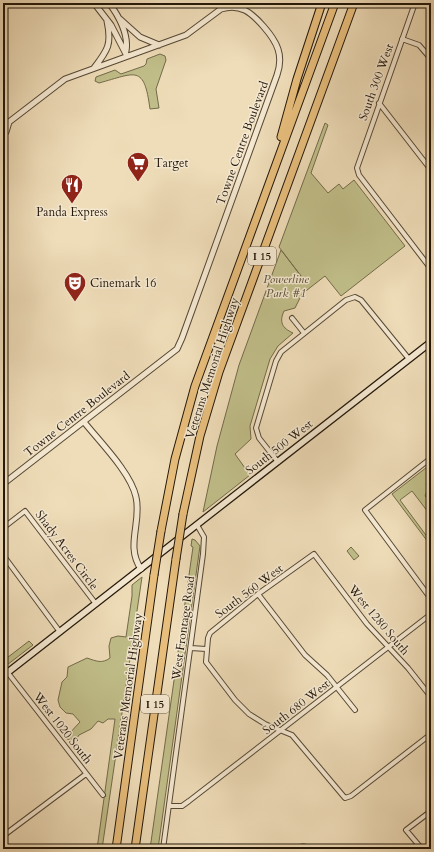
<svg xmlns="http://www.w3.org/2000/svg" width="434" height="852" font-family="Cardo,serif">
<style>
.green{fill:#c1bf8a;stroke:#726b4a}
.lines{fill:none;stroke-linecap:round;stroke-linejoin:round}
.minor-casing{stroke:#564835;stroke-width:6}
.tertiary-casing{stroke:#564835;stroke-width:7}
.secondary-casing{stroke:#231709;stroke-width:8}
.motorway-casing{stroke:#231709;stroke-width:9}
.minor{stroke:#f5e9d2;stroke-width:4}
.tertiary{stroke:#f5e9d2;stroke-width:5}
.secondary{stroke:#f5e9d2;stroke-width:5.5}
.motorway{stroke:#e8be7c;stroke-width:7}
.motorway-bridge-casing{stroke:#231709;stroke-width:9;stroke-linecap:butt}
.motorway-bridge{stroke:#e8be7c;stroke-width:7}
.labels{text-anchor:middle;stroke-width:3;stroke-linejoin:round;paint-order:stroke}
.shield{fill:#f5e9d2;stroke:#625645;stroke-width:1}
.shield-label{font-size:11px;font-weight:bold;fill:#231709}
.street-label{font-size:12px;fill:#231709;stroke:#f5e9d2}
.poi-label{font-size:12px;fill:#231709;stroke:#f5e9d2;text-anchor:start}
.park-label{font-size:12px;font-style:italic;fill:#524930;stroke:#f5e9d2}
</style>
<rect width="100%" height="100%" fill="#efddb9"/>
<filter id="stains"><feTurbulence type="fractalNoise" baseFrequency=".005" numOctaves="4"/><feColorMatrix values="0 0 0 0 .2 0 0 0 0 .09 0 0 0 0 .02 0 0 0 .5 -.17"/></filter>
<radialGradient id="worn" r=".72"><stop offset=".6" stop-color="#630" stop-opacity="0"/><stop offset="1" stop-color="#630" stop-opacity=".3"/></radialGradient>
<path class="green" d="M160,54L165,56L166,60L156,89L159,108L150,109C144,64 136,73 99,83L95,81L96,77L115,70L121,74L144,66L146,64L147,59Z
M325,123L328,125L311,173L328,193L339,184L343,189L354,180L405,246L341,296L325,276L302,294L295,308L284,311C279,322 282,328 293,333L278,346L270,359L250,426L251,439L235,454L250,475L203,512L217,446L239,365L281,250L301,276L279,247Z
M431,464V478L426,484L428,488L425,496L431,502V516L412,491L400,500L431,542V546L392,494Z
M192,539L195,540L200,546L158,849H150L193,547L191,546Z
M351,547L359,556L354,560L347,551Z
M142,577L102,849H97L115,719H108L103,723L98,721L91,729L79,735L75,741L67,739V736L80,722L73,714L66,713L60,707L58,700L62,682L67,677L68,667L87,658C96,661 102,664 110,658L109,646L111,638L118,636L126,637L132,596V585Z
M29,641L33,645L3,668V661Z"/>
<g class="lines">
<g class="minor-casing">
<path id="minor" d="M415,3L357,168L359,175L431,269
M402,39L419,45L431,59
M379,103L431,170
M292,318L304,333
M431,458L365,510L431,599
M278,462L259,438L256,428L276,361L281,352L346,300L355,297L361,300L409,359
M3,528L25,511L96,604
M3,555L60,632
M258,594L305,655L327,675L355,710
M191,648L206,649
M8,673L103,795
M431,697L408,668L367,624L314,554L258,594L210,633L208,638L206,662L235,700L249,714L265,724L292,735L345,798L351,796L431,734
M169,806H182L189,801L431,614
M3,836L86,774
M163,849L203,554L204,537L197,525
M422,849L406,830L431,811"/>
</g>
<g class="tertiary-casing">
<path id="tertiary" d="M94,3L111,25L127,56
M109,3C119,16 129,35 126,51
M120,19L140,37L159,45
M94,68C108,50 112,44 107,21
M3,134L6,132L9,122L65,79L186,35L221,9C240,3 251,12 264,27C277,42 284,55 277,75L182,338L177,349L3,484
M84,422C100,442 131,473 136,497C142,522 125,546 141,569
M290,849L303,847L319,849"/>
</g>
<g class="secondary-casing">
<path id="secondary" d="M3,676L431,342"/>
</g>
<g class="motorway-casing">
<path id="motorway" d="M281,137L297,79L322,3
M183,514L200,436L219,372L354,3
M161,531L175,459L195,386L335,3
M116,849L154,575
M135,849L176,559"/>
</g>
<use href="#minor" class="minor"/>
<use href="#tertiary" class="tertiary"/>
<use href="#secondary" class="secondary"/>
<use href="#motorway" class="motorway"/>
<g class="motorway-bridge-casing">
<path id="motorway-bridge" d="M176,559L183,514
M154,575L161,531"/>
</g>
<use href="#motorway-bridge" class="motorway-bridge"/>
</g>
<defs>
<g id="supermarket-pin" transform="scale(1.15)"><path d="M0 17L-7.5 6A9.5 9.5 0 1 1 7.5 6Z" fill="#8f2418" stroke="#f5e9d2"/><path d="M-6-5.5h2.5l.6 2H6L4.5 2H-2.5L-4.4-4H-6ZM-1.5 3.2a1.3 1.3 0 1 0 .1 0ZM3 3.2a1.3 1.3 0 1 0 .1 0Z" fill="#fff"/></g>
<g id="restaurant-pin" transform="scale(1.15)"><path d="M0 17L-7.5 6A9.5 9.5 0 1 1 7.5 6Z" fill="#8f2418" stroke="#f5e9d2"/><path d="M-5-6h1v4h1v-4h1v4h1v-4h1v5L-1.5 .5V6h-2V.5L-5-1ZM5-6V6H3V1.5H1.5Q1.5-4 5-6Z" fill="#fff"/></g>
<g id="theatre-pin" transform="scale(1.15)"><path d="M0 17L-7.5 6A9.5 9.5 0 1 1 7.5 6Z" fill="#8f2418" stroke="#f5e9d2"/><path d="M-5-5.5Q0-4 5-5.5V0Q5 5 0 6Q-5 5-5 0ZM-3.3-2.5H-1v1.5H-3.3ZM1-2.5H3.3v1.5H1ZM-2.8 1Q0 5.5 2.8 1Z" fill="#fff"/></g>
</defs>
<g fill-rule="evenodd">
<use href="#supermarket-pin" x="138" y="163"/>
<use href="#restaurant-pin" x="72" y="185"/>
<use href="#theatre-pin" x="75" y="283"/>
</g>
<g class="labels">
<g class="shield">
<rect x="248" y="247" width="28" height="18" rx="3"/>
<rect x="141" y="695" width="28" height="18" rx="3"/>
</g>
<g class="shield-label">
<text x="262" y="260">I 15</text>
<text x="155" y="708">I 15</text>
</g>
<g class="street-label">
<text transform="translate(376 82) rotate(-70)" y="4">South 300 West</text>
<text transform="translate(242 143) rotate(-70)" y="4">Towne Centre Boulevard</text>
<text transform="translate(212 368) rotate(-72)" y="4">Veterans Memorial Highway</text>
<text transform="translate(77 414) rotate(-38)" y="4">Towne Centre Boulevard</text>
<text transform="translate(279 447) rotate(-38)" y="4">South 500 West</text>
<text transform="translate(67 550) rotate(53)" y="4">Shady Acres Circle</text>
<text transform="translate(249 591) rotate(-37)" y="4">South 560 West</text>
<text transform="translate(379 620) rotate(50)" y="4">West 1280 South</text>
<text transform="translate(183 628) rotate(-82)" y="4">West Frontage Road</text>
<text transform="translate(128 686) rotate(-82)" y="4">Veterans Memorial Highway</text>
<text transform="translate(296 707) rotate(-38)" y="4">South 680 West</text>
<text transform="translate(63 728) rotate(52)" y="4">West 1020 South</text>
</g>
<g class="poi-label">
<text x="154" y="167">Target</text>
<text x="72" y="216" text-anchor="middle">Panda Express</text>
<text x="90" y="287">Cinemark 16</text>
</g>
<g class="park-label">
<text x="286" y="283">Powerline<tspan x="286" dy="14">Park #1</tspan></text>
</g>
</g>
<rect width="434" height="852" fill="none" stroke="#efddb9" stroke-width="16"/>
<rect x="4" y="4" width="426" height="844" fill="none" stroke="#231709" stroke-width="2"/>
<rect x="8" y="8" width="418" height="836" fill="none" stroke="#231709"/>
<rect width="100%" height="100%" filter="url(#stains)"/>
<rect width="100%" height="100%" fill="url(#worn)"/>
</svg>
